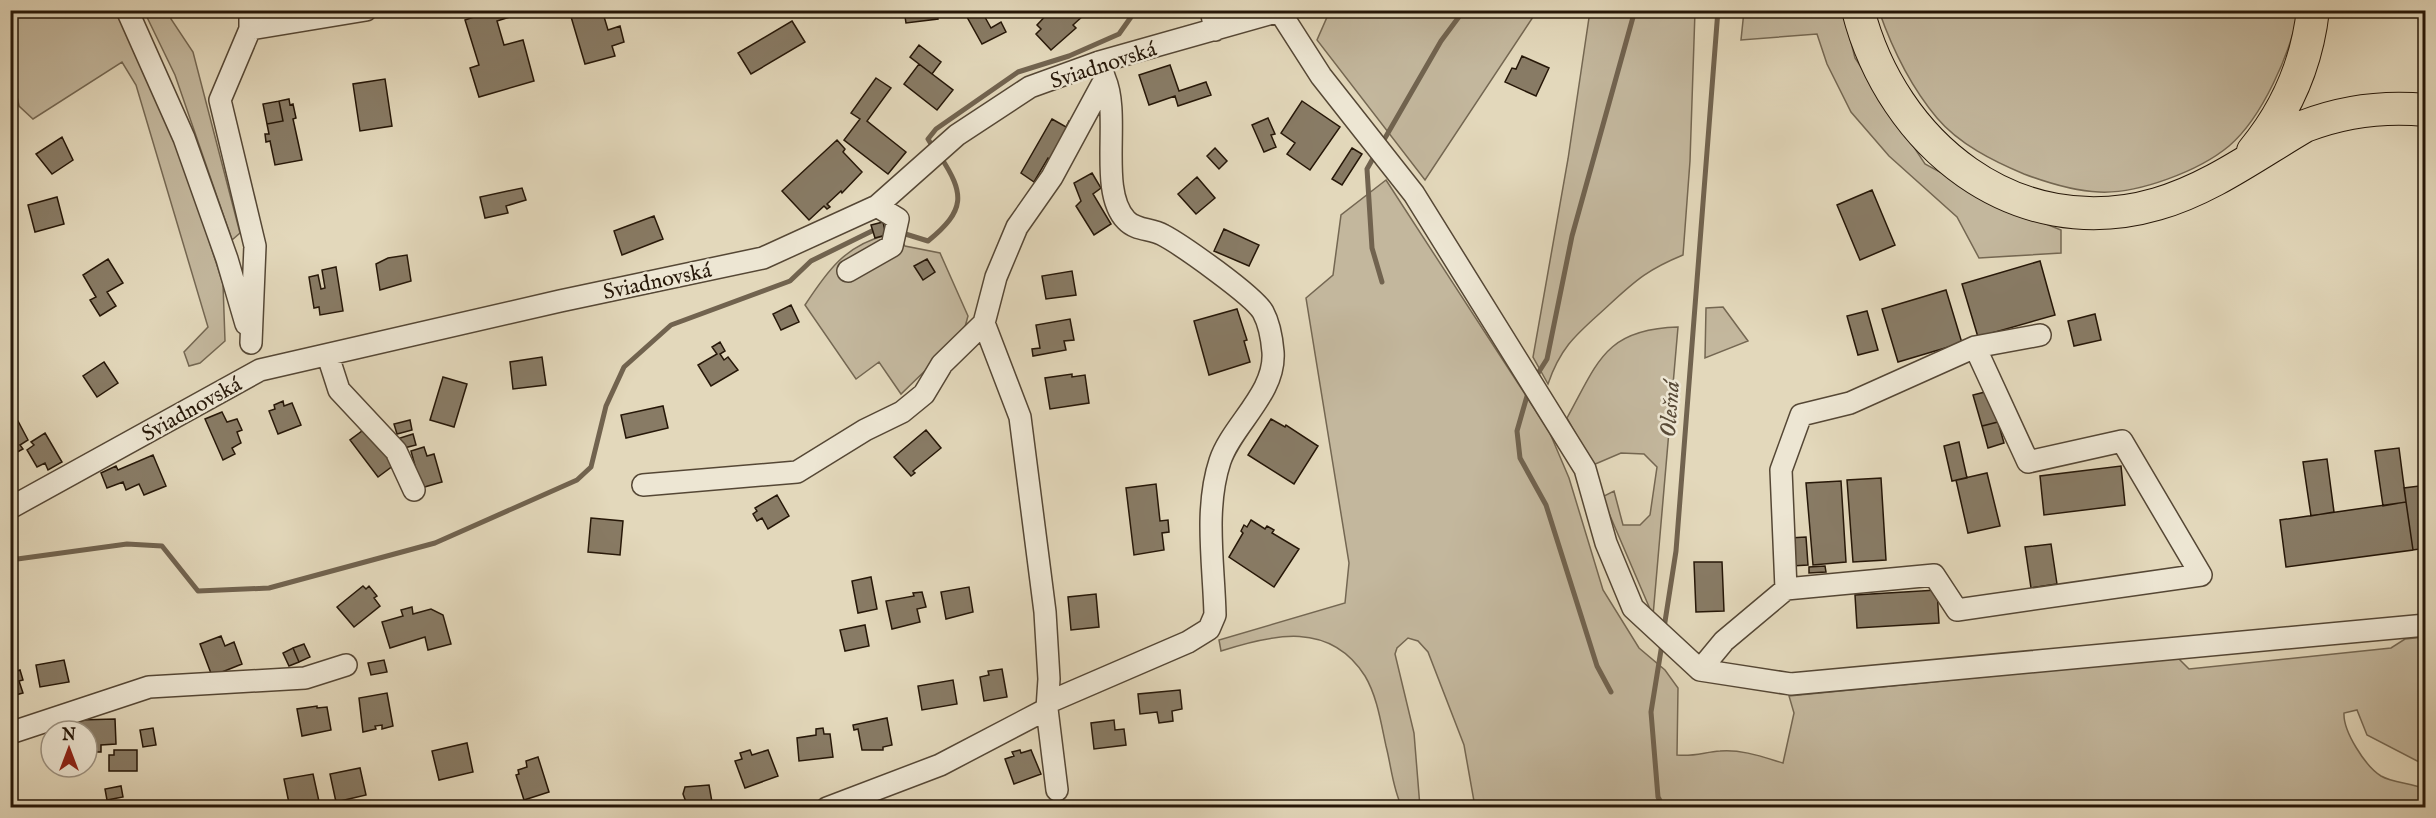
<svg xmlns="http://www.w3.org/2000/svg" width="2436" height="818" font-family="'IM FELL English',serif">
<style>
.green{fill:#c3b79d;stroke:#746752;stroke-width:1.5}
.lines{fill:none;stroke-linecap:round;stroke-linejoin:round}
.stream{stroke:#71634f;stroke-width:5}
.building{fill:#887b65;stroke:#261708;stroke-width:1.5}
.minor-casing{stroke:#554735;stroke-width:24}
.highway-casing{stroke:#261708;stroke-width:34}
.minor{stroke:#ede6d3;stroke-width:21}
.highway{stroke:#e3d8bb;stroke-width:32}
.labels{text-anchor:middle;stroke-width:5;stroke-linejoin:round;paint-order:stroke}
.street-label{font-size:22px;fill:#261708;stroke:#ede6d3}
.water-label{font-size:24px;font-style:italic;fill:#584a37;stroke:#ede6d3}
</style>
<rect width="100%" height="100%" fill="#e3d8bb"/>
<filter id="stains"><feTurbulence type="fractalNoise" baseFrequency=".00333" numOctaves="4"/><feColorMatrix values="0 0 0 0 .2 0 0 0 0 .09 0 0 0 0 .02 0 0 0 .5 -.17"/></filter>
<radialGradient id="worn" r=".72"><stop offset=".6" stop-color="#630" stop-opacity="0"/><stop offset="1" stop-color="#630" stop-opacity=".3"/></radialGradient>
<path class="green" d="M2299,10C2290,53 2263,117 2229,146C2199,171 2138,194 2099,192C2073,191 2048,183 2024,174C1993,161 1959,144 1937,118C1911,87 1892,48 1879,11Z
M10,11H122L177,141L223,284L225,341L200,363L189,366L184,352L208,327L136,85L122,62L33,119L19,106L11,67Z
M144,11H169L171,19L193,52L240,233L232,240L175,75Z
M1344,11V10L1537,11L1425,180L1317,40L1328,15Z
M1590,11H1695L1690,161L1683,255C1649,269 1637,279 1610,304C1580,332 1562,343 1548,384L1533,357L1568,159Z
M1744,11H1843L1855,58L1925,164L2008,209L2061,230V253L1979,258L1957,217L1889,156L1851,112L1827,64L1817,34L1741,40Z
M1386,180L1549,431L1569,478L1603,590L1639,648L1665,670L1678,688L1677,755C1693,757 1705,752 1720,751C1741,749 1763,757 1783,763L1794,713L1789,696L2178,658L2189,669L2391,648L2405,639L2425,637V763H2421L2367,735L2357,710L2344,713C2343,731 2365,766 2381,776C2393,783 2412,783 2425,789V807H1475L1464,745L1428,652L1418,641L1408,638L1397,648L1395,654L1414,733L1420,807H1402C1393,790 1391,765 1386,746C1381,723 1377,696 1365,676C1330,621 1273,634 1221,651L1219,640L1345,603L1349,563L1306,298L1333,275L1341,215Z
M886,235L900,237L905,246L940,253L968,316L963,334L901,394L879,362L856,379L805,305C828,270 845,246 886,235Z
M1723,307L1748,341L1705,358L1706,308Z
M1678,327L1653,616L1602,497L1614,491L1623,525H1640L1650,515L1657,467L1644,454L1621,453L1593,465L1567,418C1598,362 1605,329 1678,327Z"/>
<g class="lines">
<path class="stream" d="M1381,145L1441,41L1464,10
M934,149L928,139L936,129L1018,72L1069,56L1119,34L1136,10
M1376,153L1367,169L1372,248L1382,282
M899,232L928,241C966,210 965,194 940,156
M1535,378L1547,359L1572,236L1635,10
M1529,389L1517,431L1520,458L1546,505L1597,666L1611,692
M10,560L127,544L162,546L198,591L269,588L435,543L577,480L591,467L606,406L624,367L671,325L790,281L811,261L878,228
M1664,628L1676,551L1718,10
M1662,644L1651,712L1658,797L1664,808"/>
</g>
<path class="building" d="M518,10L519,14L497,21L504,45L523,40L534,81L479,97L470,68L479,65L465,20L494,10Z
M569,10H602L608,30L620,26L624,42L612,46L615,56L585,64Z
M904,10H937L938,19L906,23Z
M981,10L991,28L1001,22L1006,32L982,44L967,17Z
M1051,10H1059L1065,16L1071,10H1080L1084,15L1073,25L1076,28L1051,50L1036,34L1041,29L1037,25Z
M792,21L805,42L751,74L738,53Z
M919,45L941,62L932,74L910,57Z
M1522,56L1549,68L1536,96L1505,82L1512,68L1516,69Z
M919,64L953,90L937,110L904,84Z
M1170,65L1179,91L1206,82L1211,95L1178,106L1175,96L1149,105L1139,75Z
M876,78L891,88L867,121L906,152L888,174L844,140L860,119L851,113Z
M385,79L392,126L360,131L353,84Z
M289,99L290,105L293,104L296,118L293,119L302,160L275,165L270,141L266,142L265,134H269L267,124L283,121L279,101Z
M279,101L283,121L267,124L263,104Z
M1302,101L1340,127L1310,170L1287,154L1295,143L1281,133Z
M1268,118L1275,134L1271,135L1276,147L1264,152L1252,125Z
M1052,119L1066,127L1069,121L1075,125L1054,162L1048,158L1034,182L1021,173Z
M62,137L73,160L52,174L36,154Z
M837,140L845,149L843,152L862,172L842,193L841,191L827,204L830,207L827,209L824,206L809,220L782,191Z
M1215,148L1227,161L1219,169L1207,156Z
M1352,148L1362,154L1342,185L1332,179Z
M1092,173L1101,188L1093,194L1111,224L1094,235L1076,206L1081,201L1074,183Z
M1197,177L1215,198L1196,214L1178,194Z
M522,188L526,200L506,206L508,213L485,218L480,197Z
M1872,190L1895,245L1860,260L1837,205Z
M57,197L64,224L35,232L28,205Z
M654,216L663,239L622,255L614,231Z
M883,222L886,235L875,238L871,225Z
M1224,229L1259,245L1249,266L1214,251Z
M407,255L411,281L380,290L376,264L388,258Z
M108,259L123,283L107,292L116,306L100,316L90,300L96,297L83,275Z
M927,259L935,272L923,280L914,266Z
M2040,261L2055,315L1978,337L1962,284Z
M336,267L343,311L320,315L319,307L314,308L309,277L318,275L321,289L325,288L322,270Z
M1072,271L1076,295L1046,299L1042,276Z
M1946,290L1962,343L1898,362L1882,309Z
M791,305L799,322L781,330L773,314Z
M1237,309L1247,340L1244,341L1250,362L1209,375L1194,321Z
M1867,311L1878,350L1858,355L1847,316Z
M2095,314L2101,340L2074,346L2068,321Z
M1070,319L1074,340L1064,341L1066,350L1033,356L1032,349L1040,348L1036,325Z
M720,342L725,351L720,354L724,360L728,357L738,370L711,386L698,365L717,354L712,347Z
M542,357L546,385L513,389L510,362Z
M104,362L118,383L97,397L83,376Z
M1072,374V377L1085,375L1089,403L1050,409L1045,378Z
M443,377L467,384L454,427L430,420Z
M1989,391L1998,422L1982,426L1973,395Z
M283,401L284,406L292,403L301,425L278,434L269,411L275,409L274,405Z
M663,406L668,428L626,438L621,415Z
M222,412L227,422L237,419L242,430L237,432L241,443L232,448L235,454L223,460L205,419Z
M1271,419L1285,427L1286,425L1318,446L1294,484L1248,455Z
M410,420L412,430L397,434L394,424Z
M18,421L28,440L20,445L23,449L10,456V422L12,425Z
M1998,422L2004,443L1988,448L1982,426Z
M366,428L394,465L378,477L350,440Z
M926,430L941,448L913,471L915,473L911,476L894,457Z
M45,433L62,462L48,470L45,463L37,467L27,450L34,445L31,442Z
M413,434L416,445L400,449L397,439Z
M1959,442L1967,478L1952,481L1944,446Z
M424,447L427,456L434,454L442,482L421,488L411,451Z
M2399,448L2406,502L2383,506L2375,451Z
M153,455L166,486L144,495L139,484L126,490L123,482L107,488L101,473L116,466L118,470Z
M2327,459L2334,512L2311,516L2303,462Z
M2121,466L2125,505L2044,515L2040,476Z
M1987,473L2000,526L1968,533L1956,480Z
M1881,478L1886,560L1853,562L1847,480Z
M1841,481L1846,562L1813,565L1806,483Z
M1156,484L1160,521L1168,520L1169,532L1162,533L1164,550L1134,555L1126,488Z
M2419,486L2426,548L2413,550L2404,488Z
M777,495L789,516L768,529L762,518L757,521L753,514L757,511L755,508Z
M2406,502L2413,550L2286,567L2280,520Z
M591,518L623,521L620,555L588,552Z
M1251,520L1265,529L1267,526L1274,530L1272,533L1299,549L1274,587L1229,557L1243,533L1241,531L1244,525L1247,527Z
M1806,537L1808,565L1791,566L1789,538Z
M2051,544L2057,584L2031,588L2025,547Z
M1694,562H1722L1724,611L1696,612Z
M1825,566L1826,572L1809,573V567Z
M871,577L877,609L858,613L852,581Z
M363,586L366,589L369,586L377,596L374,598L380,606L354,627L337,607Z
M969,587L973,612L946,619L941,592Z
M1937,590L1939,623L1857,628L1855,595Z
M922,592L926,607L917,609L920,622L892,629L886,601L914,596L913,593Z
M1096,594L1099,627L1071,630L1068,597Z
M412,607L413,614L431,609L443,615L451,644L428,650L425,637L390,648L382,622L403,616L401,610Z
M865,625L869,646L845,651L840,630Z
M221,636L225,646L234,642L242,664L212,676L200,644Z
M304,644L310,657L299,662L293,648Z
M293,648L299,662L289,666L283,653Z
M64,660L69,682L40,687L36,665Z
M384,660L387,672L371,675L368,663Z
M15,666L17,671L20,670L23,680L19,681L23,693L12,696L10,699V667Z
M1002,669L1007,697L984,701L980,677L989,675L988,671Z
M953,680L957,704L922,710L918,686Z
M1180,690L1182,709L1172,711L1173,721L1159,723L1157,712L1140,714L1138,694Z
M387,693L393,726L382,729V725L375,726L376,729L363,732L359,698Z
M317,706V708L327,707L331,730L302,736L297,709Z
M887,718L892,745L883,747V750H862L858,729L854,730L853,725Z
M115,719L116,744L101,745V752H91V745H87V731H78V720Z
M1114,720L1115,730L1124,729L1126,745L1094,749L1091,723Z
M153,728L156,745L143,747L140,730Z
M823,728L824,734H830L833,757L799,761L797,738L816,735V729Z
M467,743L473,772L439,780L432,751Z
M114,750H137V771H109V755H114Z
M750,750L752,755L768,750L778,776L745,788L735,761L742,759L740,753Z
M1020,750L1021,753L1031,750L1041,774L1014,784L1005,759L1014,756L1012,752Z
M538,757L549,792L524,800L516,775L519,774L518,770L527,767L526,761Z
M360,768L366,795L336,802L330,774Z
M313,774L320,806L290,808L284,779Z
M709,785L712,802L708,803L709,808H691L690,801L686,802L683,794L685,787Z
M121,786L123,797L107,800L105,789Z"/>
<g class="lines">
<g class="minor-casing">
<path id="minor" d="M127,10L184,138L227,259L246,324
M250,10V29
M1211,10L1215,30
M1280,12L1321,76L1414,194L1585,469L1606,543L1633,608L1700,670L1791,684L2426,625
M848,271L892,246L898,219L877,206
M251,343L255,246L220,100L250,29L366,10
M328,356L339,390L396,451L414,490
M643,485L797,472L865,430L902,412L924,394L942,364L984,323
M10,508L260,370L560,301L763,258L877,206L957,135L1030,87L1099,62L1283,10
M1786,589L1934,575L1957,610L2201,575L2122,441L2028,462L1975,347
M1700,670L1724,641L1786,589L1781,470L1801,415L1850,403L1975,347L2040,335
M1049,702L1188,642L1209,629L1215,615C1214,566 1204,509 1220,461C1232,425 1276,393 1273,352C1272,340 1269,323 1263,312C1254,296 1182,245 1163,235C1151,228 1136,231 1126,220C1098,191 1121,116 1105,79
M1047,709L1057,790
M10,733L149,687L305,678L346,665
M827,808L940,765L1047,709L1049,679L1045,612L1020,417L984,323L996,277L1017,227L1052,177L1105,79L1099,62"/>
</g>
<g class="highway-casing">
<path id="highway" d="M1858,10C1892,144 2016,245 2157,204C2210,189 2257,154 2305,126C2344,111 2384,106 2426,110
M2253,151C2287,110 2307,63 2313,10"/>
</g>
<use href="#minor" class="minor"/>
<use href="#highway" class="highway"/>
</g>
<g class="labels">
<g class="street-label">
<text transform="translate(1103 64) rotate(-18)" y="8">Sviadnovská</text>
<text transform="translate(657 280) rotate(-12)" y="8">Sviadnovská</text>
<text transform="translate(191 408) rotate(-29)" y="8">Sviadnovská</text>
</g>
<g class="water-label">
<text transform="translate(1669 409) rotate(-86)" y="8">Olešná</text>
</g>
</g>
<rect width="2436" height="818" fill="none" stroke="#e3d8bb" stroke-width="36"/>
<rect x="12" y="12" width="2412" height="794" fill="none" stroke="#261708" stroke-width="3"/>
<rect x="18" y="18" width="2400" height="782" fill="none" stroke="#261708" stroke-width="1.5"/>
<g transform="translate(69 749)"><circle r="28" fill="#ede6d3" stroke="#9d9382" stroke-width="1.5"/>
<path d="M0-4.5L10 22L0 15L-10 22Z" fill="#8f2418"/>
<text y="-9" font-size="16" font-weight="bold" text-anchor="middle" fill="#261708">N</text>
</g>
<rect width="100%" height="100%" filter="url(#stains)"/>
<rect width="100%" height="100%" fill="url(#worn)"/>
</svg>
